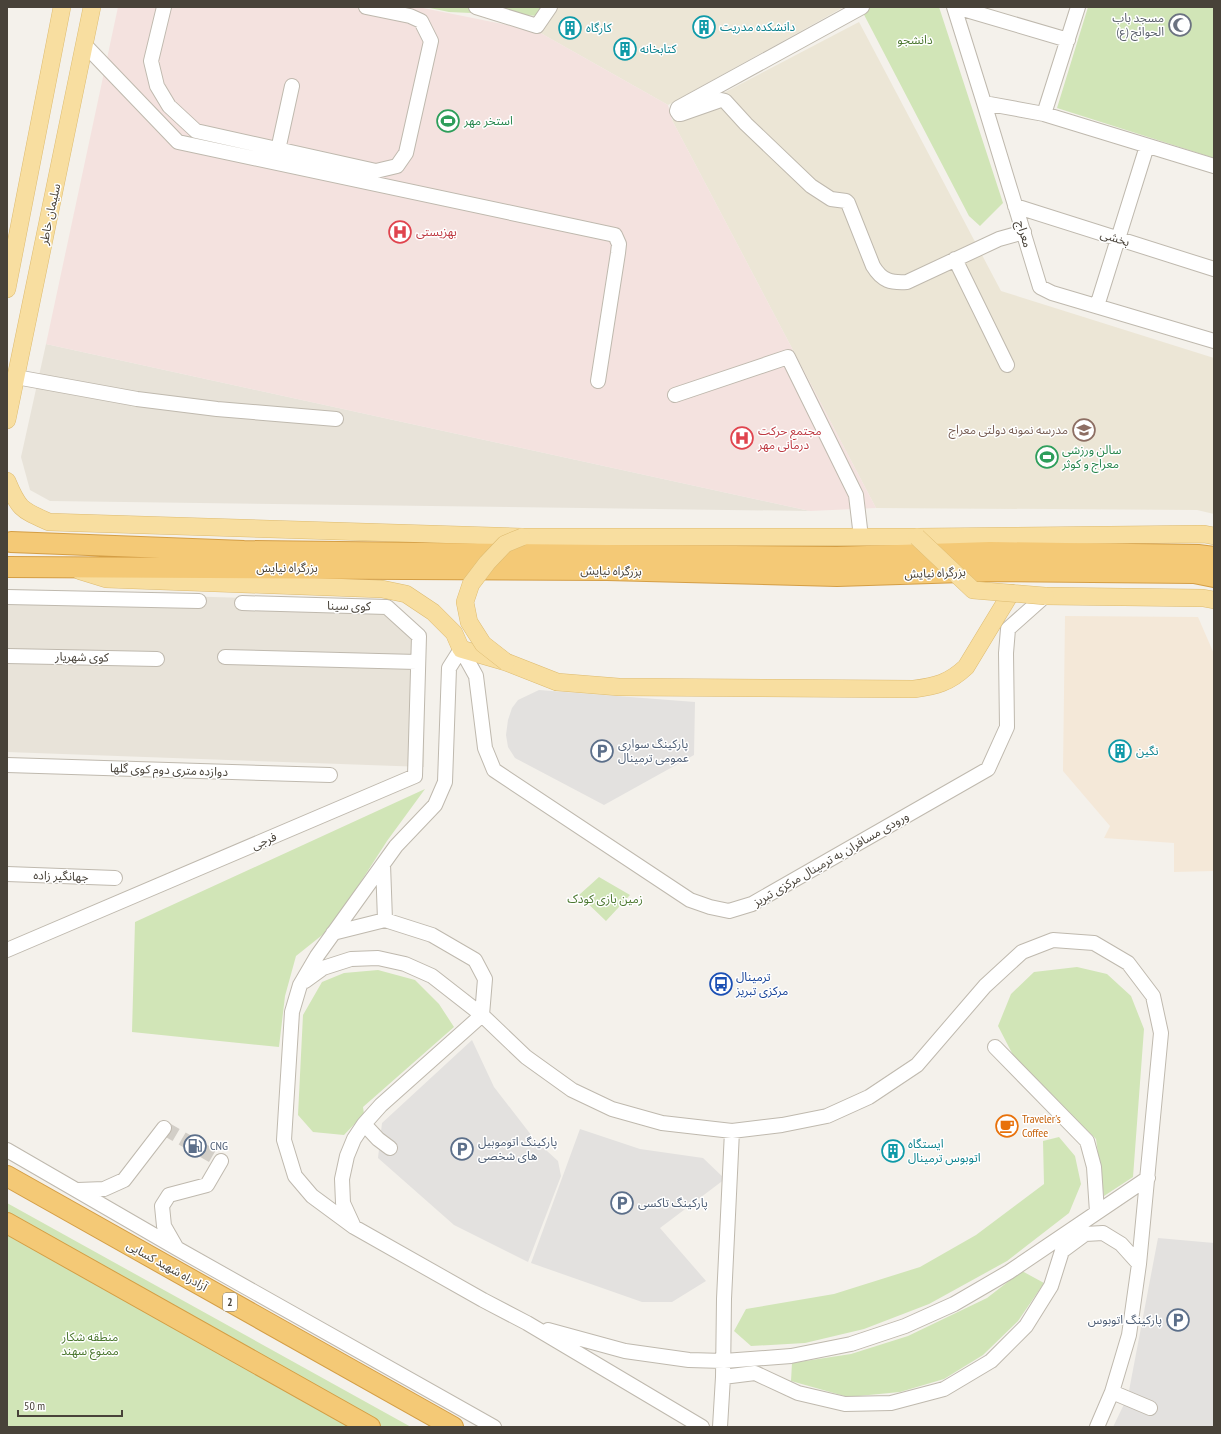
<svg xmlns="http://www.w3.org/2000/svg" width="1221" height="1434" font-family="'PT Sans Narrow','Noto Sans Arabic',sans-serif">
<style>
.residential{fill:#e8e3d9}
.commercial{fill:#f4e8d8}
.education{fill:#ece6d6}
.medical{fill:#f4e2df}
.green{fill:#d1e5b7}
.parking{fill:#e3e1df}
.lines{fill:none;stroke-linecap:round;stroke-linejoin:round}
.minor-tunnel{stroke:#d2cec7;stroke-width:14;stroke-dasharray:14 7;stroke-linecap:butt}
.minor-casing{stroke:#bfb9ae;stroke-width:16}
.major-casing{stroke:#ddbb70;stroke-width:18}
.highway-casing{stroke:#d49e45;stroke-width:22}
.minor{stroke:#fff;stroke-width:14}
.major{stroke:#f8dea0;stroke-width:17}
.highway{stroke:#f4c976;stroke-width:20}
.major-bridge-casing{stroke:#ddbb70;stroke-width:18;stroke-linecap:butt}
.major-bridge{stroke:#f8dea0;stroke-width:17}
.labels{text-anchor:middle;stroke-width:3;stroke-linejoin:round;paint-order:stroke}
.shield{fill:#fff;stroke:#7f7b74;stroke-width:1}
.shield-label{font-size:11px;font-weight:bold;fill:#484239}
.worship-label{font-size:12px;fill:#5b616d;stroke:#fff;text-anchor:end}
.culture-label{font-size:12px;fill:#0d838f;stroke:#fff;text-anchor:start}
.park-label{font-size:12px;fill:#4b772f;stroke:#fff}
.leisure-label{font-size:12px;fill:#27864d;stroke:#fff;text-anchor:start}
.street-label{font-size:12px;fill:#484239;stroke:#fff}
.health-label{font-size:12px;fill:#be3a42;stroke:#fff;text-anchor:start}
.education-label{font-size:12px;fill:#785e54;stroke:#fff;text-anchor:end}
.service-label{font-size:12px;fill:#4e5e75;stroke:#fff;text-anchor:start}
.transit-label{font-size:12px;fill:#164399;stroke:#fff;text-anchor:start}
.food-label{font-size:12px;fill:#c56008;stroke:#fff;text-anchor:start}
</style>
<rect width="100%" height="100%" fill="#f4f1eb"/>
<path class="residential" d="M46,344L810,511L50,501L30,490L21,457Z
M7,591L390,602L425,633L424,767L7,752Z"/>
<path class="commercial" d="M1065,616L1198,617L1214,654V871L1174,872V843L1104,838L1110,826L1063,771Z"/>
<path class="education" d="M554,7H844L668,105L537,31Z
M859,22L1001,291L1214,358V514L1197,510L876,508L672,120Z"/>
<path class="medical" d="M118,7H418L537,31L668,105L672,120L876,508L810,511L46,344Z"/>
<path class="green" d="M425,7H547L541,16L449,12Z
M860,7H939L1003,203L980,226L969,216Z
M1088,7L1214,8V158L1057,108Z
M425,789L387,841L331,928L296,956L285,996L279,1047L132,1032L135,922Z
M599,877L630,895L606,921L579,895Z
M1077,967L1107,974L1131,996L1144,1029L1133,1177L1104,1196L1096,1139L1013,1055L998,1026L1011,994L1034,972Z
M378,970L415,980L439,1004L454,1027L363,1107L364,1114L344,1135L313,1132L298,1115L303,1015L322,982L344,973Z
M1059,1137L1075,1156L1081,1184L1069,1213L1007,1261L929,1304L864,1329L805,1343L751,1346L734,1331L746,1309L834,1294L920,1267L976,1235L1044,1184L1043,1141Z
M7,1203L411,1427H7Z
M1022,1271L1044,1283L1018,1321L983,1355L944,1379L900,1392L848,1397L791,1381L792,1363L851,1354L908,1336L987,1298Z"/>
<path class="parking" d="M539,690L695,702L694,755L604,805L515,758L508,747L506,735L508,720L512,708L518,700Z
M472,1040L494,1087L535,1140L558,1161L561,1176L528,1262L454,1225L378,1158L382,1123Z
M580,1129L640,1149L703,1158L725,1179L660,1228L706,1281L672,1302H642L531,1263Z
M1158,1238L1214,1243V1427H1113L1128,1396Z"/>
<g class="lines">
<path class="minor-tunnel" d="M164,1128L221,1161"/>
<g class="minor-casing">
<path id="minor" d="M164,7L151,61L157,86L169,106L196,131L376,171L397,166L406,153L431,41L421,21L410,16L366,7
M476,7L537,26L550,7
M862,7L678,108L677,111L679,114H681L721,100L725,101L746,124L811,186L831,199L846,201L848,203L873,266C882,281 891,283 907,282L999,239L1024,232
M954,7L984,103L1040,287L1052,293L1214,341
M956,7L1068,40
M1078,7L1044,114L1214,166
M84,44L178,142L615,235L619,244L618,253L598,381
M984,103L1044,114
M278,150L292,86
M1015,206L1214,269
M955,259L1007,365
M1097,306L1147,146
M16,377L137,399L217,409L336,419
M675,395L788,357L856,495L861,537
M7,597L199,601
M7,656L157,659
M225,657L417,662
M7,765L330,775
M383,864L385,920
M7,874L115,878
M333,933L385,920L432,935L475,960L485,979L482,1015L381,1105L364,1124L354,1139L347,1156L342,1179L343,1203L354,1227
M7,950L415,776L419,636L387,607L242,603
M305,981L323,968L351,959L378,958L405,964L432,976L482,1015L526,1057L572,1090L612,1109L662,1123L732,1131L782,1125L827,1116L869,1097L917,1065L985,986L1022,952L1053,940L1094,943L1128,963L1153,996L1161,1033L1139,1264L1129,1335L1112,1392L1097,1427
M995,1047L1087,1141L1094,1167L1097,1212
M364,1124L378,1139L390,1148
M7,1150L178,1249L494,1427
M78,1190L104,1189L124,1180L164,1128
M176,1247L164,1226L162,1206L169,1195L207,1185L221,1161
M548,1330L625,1351L689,1360L724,1361L791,1356L851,1344L905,1326L954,1304L1009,1272L1148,1178
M723,1377L755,1373L798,1393L845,1404L891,1403L944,1389L991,1361L1026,1326L1051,1286L1062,1251L1085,1234L1103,1233L1121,1244L1139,1264
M1112,1392L1150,1408
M702,1427L527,1323L483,1300L354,1227L312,1196L295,1176L284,1140L292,1012L300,985L317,956L396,846L435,805L445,782L449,668L461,649L476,676L485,748L494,770L690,900L710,907L729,911L752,904L988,769L1007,727L1006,653L1008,629L1045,596
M720,1427L723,1377L724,1299L732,1131"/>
</g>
<g class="major-casing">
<path id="major" d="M7,289L62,7
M7,420L92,7
M7,481C19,510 22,510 49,522L522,537H917L1204,534L1214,536
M80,571L106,579L382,589L406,594L433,612L454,633L461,649L506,662L557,682L619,687L914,689C936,686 949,683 966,667L1011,593
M1045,596L1203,598L1214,600"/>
</g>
<g class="highway-casing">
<path id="highway" d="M11,542L244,551L606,555L837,557L990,552L1198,555L1214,557
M7,567L607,570L837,576L994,571L1194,573L1214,577
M7,1176L453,1427
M7,1223L370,1427"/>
</g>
<use href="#minor" class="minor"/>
<use href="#major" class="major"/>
<use href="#highway" class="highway"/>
<g class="major-bridge-casing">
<path id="major-bridge" d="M917,537L973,590L1045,596
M506,662L483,644L469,622L465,602L471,584L487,563L505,544L522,537"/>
</g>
<use href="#major-bridge" class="major-bridge"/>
</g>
<defs>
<g id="mosque-ring" transform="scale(1.15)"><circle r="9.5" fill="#fff" stroke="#6b7280" stroke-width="1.5"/><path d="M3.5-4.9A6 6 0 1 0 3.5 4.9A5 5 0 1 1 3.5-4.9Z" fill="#6b7280"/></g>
<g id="building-ring" transform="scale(1.15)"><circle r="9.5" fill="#fff" stroke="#0f9aa8" stroke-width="1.5"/><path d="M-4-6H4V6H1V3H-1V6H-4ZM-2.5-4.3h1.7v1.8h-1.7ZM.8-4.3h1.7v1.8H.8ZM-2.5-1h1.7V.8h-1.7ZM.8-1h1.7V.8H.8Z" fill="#0f9aa8"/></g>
<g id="stadium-ring" transform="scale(1.15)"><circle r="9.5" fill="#fff" stroke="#2e9e5b" stroke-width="1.5"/><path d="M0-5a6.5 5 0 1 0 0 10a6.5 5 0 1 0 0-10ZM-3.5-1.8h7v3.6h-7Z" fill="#2e9e5b"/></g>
<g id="hospital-ring" transform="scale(1.15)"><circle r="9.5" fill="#fff" stroke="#e0444e" stroke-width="1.5"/><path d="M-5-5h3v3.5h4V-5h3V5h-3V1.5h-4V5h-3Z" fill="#e0444e"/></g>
<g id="school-ring" transform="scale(1.15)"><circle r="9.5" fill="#fff" stroke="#8d6e63" stroke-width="1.5"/><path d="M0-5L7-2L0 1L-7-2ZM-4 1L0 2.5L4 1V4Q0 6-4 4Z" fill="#8d6e63"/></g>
<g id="parking-ring" transform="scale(1.15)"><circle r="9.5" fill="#fff" stroke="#5c6f8a" stroke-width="1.5"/><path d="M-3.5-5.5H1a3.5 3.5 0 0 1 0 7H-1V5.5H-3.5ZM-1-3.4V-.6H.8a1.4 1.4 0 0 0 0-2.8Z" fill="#5c6f8a"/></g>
<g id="bus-ring" transform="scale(1.15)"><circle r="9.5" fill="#fff" stroke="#1a4fb4" stroke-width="1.5"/><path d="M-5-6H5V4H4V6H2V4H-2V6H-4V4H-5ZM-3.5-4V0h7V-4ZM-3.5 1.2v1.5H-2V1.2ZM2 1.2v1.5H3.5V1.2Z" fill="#1a4fb4"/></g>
<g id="cafe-ring" transform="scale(1.15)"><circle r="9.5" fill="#fff" stroke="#e8710a" stroke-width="1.5"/><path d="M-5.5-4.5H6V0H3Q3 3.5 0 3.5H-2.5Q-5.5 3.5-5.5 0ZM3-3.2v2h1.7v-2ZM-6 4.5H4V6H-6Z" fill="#e8710a"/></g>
<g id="fuel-ring" transform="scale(1.15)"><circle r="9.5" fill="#fff" stroke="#5c6f8a" stroke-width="1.5"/><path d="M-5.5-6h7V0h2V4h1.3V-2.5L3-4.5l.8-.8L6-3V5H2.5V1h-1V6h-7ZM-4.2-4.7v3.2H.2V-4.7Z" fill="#5c6f8a"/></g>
</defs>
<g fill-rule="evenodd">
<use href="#mosque-ring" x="1180" y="25"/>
<use href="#building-ring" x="704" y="27"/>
<use href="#building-ring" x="570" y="28"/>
<use href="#building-ring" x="625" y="49"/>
<use href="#stadium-ring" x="448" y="121"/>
<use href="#hospital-ring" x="400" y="232"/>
<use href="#school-ring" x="1084" y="430"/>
<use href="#hospital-ring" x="742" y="438"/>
<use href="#stadium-ring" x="1047" y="457"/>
<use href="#parking-ring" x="602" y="751"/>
<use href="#building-ring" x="1120" y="751"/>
<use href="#bus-ring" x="721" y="984"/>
<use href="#cafe-ring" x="1007" y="1126"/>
<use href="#fuel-ring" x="195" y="1146"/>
<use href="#parking-ring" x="462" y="1149"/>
<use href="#building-ring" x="893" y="1151"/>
<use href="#parking-ring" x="622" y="1203"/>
<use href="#parking-ring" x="1178" y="1320"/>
</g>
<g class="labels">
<rect class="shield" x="223" y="1293" width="14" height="18" rx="3"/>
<g class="shield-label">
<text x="230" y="1306">2</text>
</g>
<g class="worship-label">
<text x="1164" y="22">مسجد باب<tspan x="1164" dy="14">الحوائج (ع)</tspan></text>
</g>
<g class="culture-label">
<text x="720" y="31">دانشکده مدریت</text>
<text x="586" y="32">کارگاه</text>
<text x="640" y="53">کتابخانه</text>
<text x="1136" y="755">نگین</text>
<text x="908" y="1148">ایستگاه<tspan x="908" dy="14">اتوبوس ترمینال</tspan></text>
</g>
<g class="park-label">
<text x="915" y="44">دانشجو</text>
<text x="605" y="903">زمین بازی کودک</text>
<text x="90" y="1341">منطقه شکار<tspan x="90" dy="14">ممنوع سهند</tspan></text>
</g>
<g class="leisure-label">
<text x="464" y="125">استخر مهر</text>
<text x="1062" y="454">سالن ورزشی<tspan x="1062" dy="14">معراج و کوثر</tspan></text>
</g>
<g class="street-label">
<text transform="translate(50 214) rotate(-78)" y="4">سلیمان خاطر</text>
<text transform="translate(1024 234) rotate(73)" y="4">معراج</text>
<text transform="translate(1115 238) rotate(18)" y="4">بخشی</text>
<text x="287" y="572">بزرگراه نیایش</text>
<text transform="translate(611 571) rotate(1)" y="4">بزرگراه نیایش</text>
<text transform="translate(935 573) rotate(-2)" y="4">بزرگراه نیایش</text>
<text transform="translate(349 606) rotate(1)" y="4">کوی سینا</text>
<text transform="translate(82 657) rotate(1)" y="4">کوی شهریار</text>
<text transform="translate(169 770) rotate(2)" y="4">دوازده متری دوم کوی گلها</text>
<text transform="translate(264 841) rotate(-23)" y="4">فرجی</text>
<text transform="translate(831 859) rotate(-30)" y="4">ورودی مسافران به ترمینال مرکزی تبریز</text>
<text transform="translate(61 876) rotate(2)" y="4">جهانگیر زاده</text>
<text transform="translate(167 1266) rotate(29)" y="4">آزادراه شهید کسایی</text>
</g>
<g class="health-label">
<text x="416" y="236">بهزیستی</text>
<text x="758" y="435">مجتمع حرکت<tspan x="758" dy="14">درمانی مهر</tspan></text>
</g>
<g class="education-label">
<text x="1068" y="434">مدرسه نمونه دولتی معراج</text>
</g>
<g class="service-label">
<text x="618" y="748">پارکینگ سواری<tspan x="618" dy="14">عمومی ترمینال</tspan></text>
<text x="478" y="1146">پارکینگ اتوموبیل<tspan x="478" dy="14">های شخصی</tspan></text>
<text x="210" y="1150">CNG</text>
<text x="638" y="1207">پارکینگ تاکسی</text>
<text x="1162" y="1324" text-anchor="end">پارکینگ اتوبوس</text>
</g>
<g class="transit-label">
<text x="736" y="981">ترمینال<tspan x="736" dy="14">مرکزی تبریز</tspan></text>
</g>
<g class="food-label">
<text x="1022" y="1123">Traveler's<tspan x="1022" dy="14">Coffee</tspan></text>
</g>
</g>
<rect width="1221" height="1434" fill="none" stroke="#484239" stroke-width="16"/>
<path d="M18 1410v6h104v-6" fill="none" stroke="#484239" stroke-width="2"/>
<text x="24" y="1410" font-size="12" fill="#484239" stroke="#ffffff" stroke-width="3" paint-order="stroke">50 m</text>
</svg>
